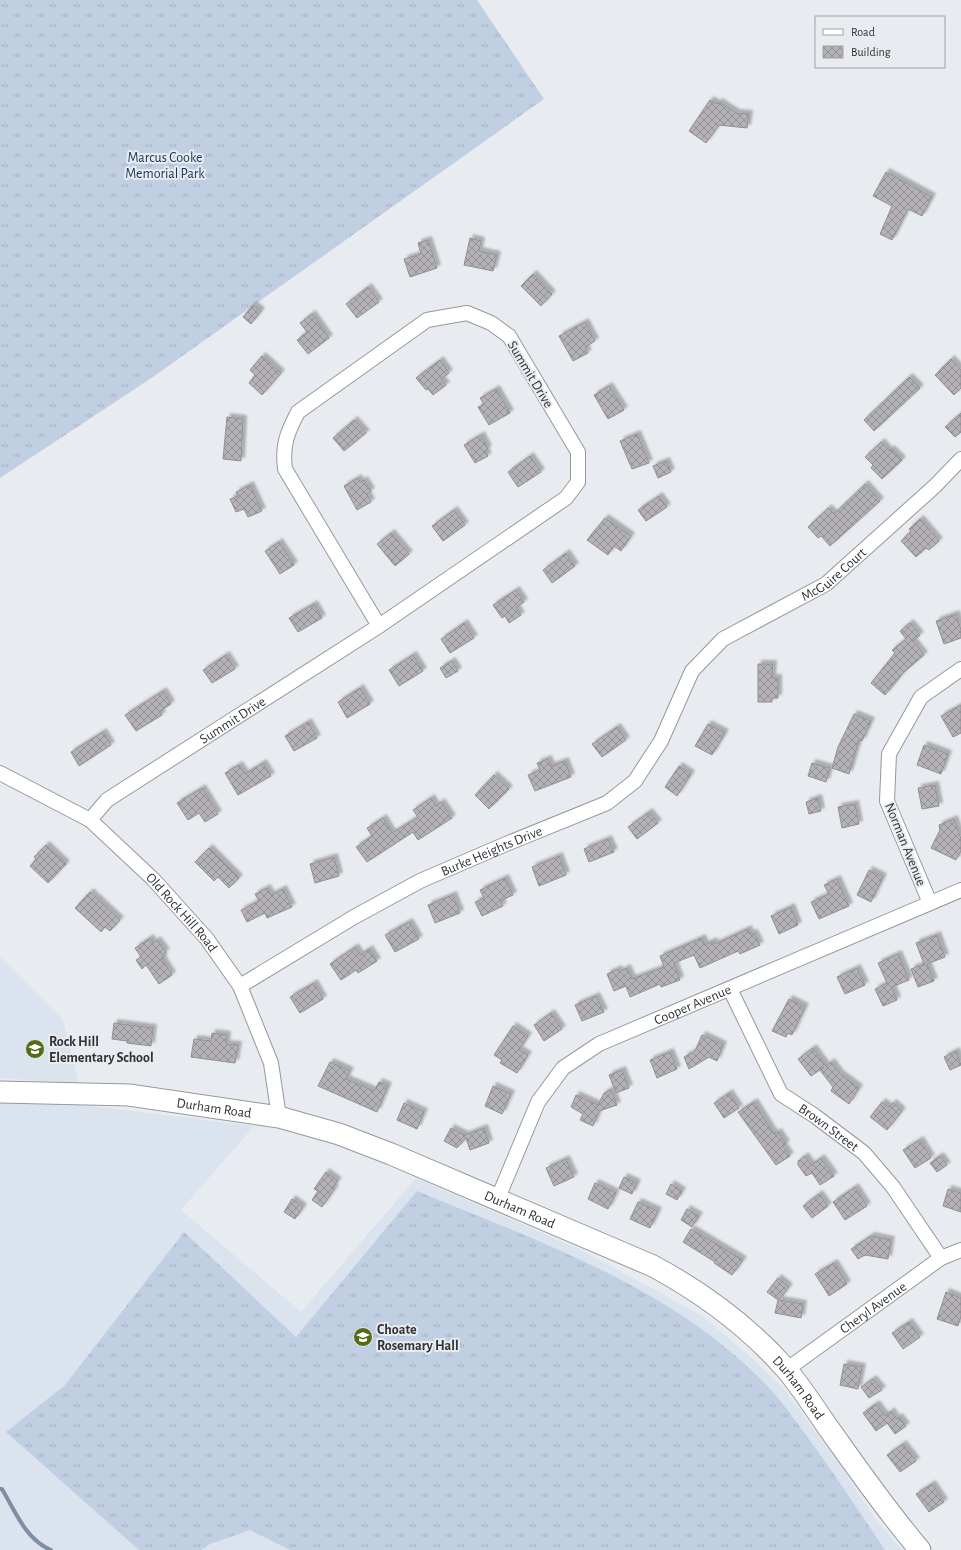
<svg xmlns="http://www.w3.org/2000/svg" width="961" height="1550" font-family="'Alegreya Sans',sans-serif">
<style>
.built{fill:#dbe3ee}
.grass{fill:url(#grass-tufts)}
.lines{fill:none;stroke-linecap:round;stroke-linejoin:round}
.stream{stroke:#7f8ea3;stroke-width:4}
.building{fill:url(#building-cross-hatch);stroke:#928f93;filter:url(#shadow)}
.minor-casing{stroke:#95989c;stroke-width:16}
.secondary-casing{stroke:#95989c;stroke-width:23}
.minor{stroke:#fff;stroke-width:14}
.secondary{stroke:#fff;stroke-width:21}
.labels{text-anchor:middle;stroke-width:4;stroke-linejoin:round;paint-order:stroke}
.park-label{font-size:14px;fill:#15345a;stroke:#e8ecf0}
.street-label{font-size:14px;fill:#313234;stroke:#e8ecf0}
.poi-label{font-size:14px;font-weight:bold;fill:#313234;stroke:#e8ecf0;text-anchor:start}
</style>
<defs>
<pattern id="grass-tufts" width="24" height="20" patternUnits="userSpaceOnUse"><rect width="24" height="20" fill="#c1cfe2"/><path d="M3 7l-1-3M5 7V3M7 7l1-3M15 17l-1-3M17 17v-4M19 17l1-3" fill="none" stroke="#a6b2c2"/></pattern>
<pattern id="building-cross-hatch" width="8" height="8" patternUnits="userSpaceOnUse"><rect width="8" height="8" fill="#b5b2b6"/><path d="M0 0l8 8M0 8l8-8" fill="none" stroke="#949195"/></pattern>
<filter id="shadow"><feDropShadow dx="3.5" dy="-3.5" stdDeviation="1" flood-color="#0004"/></filter>
</defs>
<rect width="100%" height="100%" fill="#e8ecf0"/>
<path class="built" d="M0,957L63,1020L79,1084L0,1078Z
M10,1102L83,1105L254,1126L181,1210L301,1312L416,1178L579,1249L701,1315L753,1359L784,1389L837,1461L874,1517L902,1550H0V1103Z"/>
<path class="grass" d="M0,0H477L544,99L150,379L0,478Z
M417,1191C542,1243 678,1289 772,1391C782,1402 791,1415 800,1427C830,1467 857,1508 885,1550H290L250,1530L210,1544L201,1550H139L6,1432L65,1385L184,1232L296,1337Z"/>
<g class="lines">
<path class="stream" d="M0,1489H2C15,1511 26,1540 51,1550"/>
</g>
<path class="building" d="M710,100L717,104L719,102L736,113L749,114L747,128L719,125L706,143L689,131Z
M886,172L932,197L922,216L908,209L892,240L880,234L892,206L873,196Z
M470,238L481,241L479,251L497,255L493,271L464,265Z
M428,240L437,268L410,277L404,259L421,254L418,243Z
M533,274L552,294L541,306L521,286Z
M368,287L379,302L357,318L346,304Z
M253,305L261,311L251,324L243,317Z
M312,314L329,338L308,354L297,340L307,332L300,323Z
M585,322L595,341L585,347L588,353L573,361L559,336Z
M262,356L281,373L262,395L249,383L255,375L250,370Z
M951,359L961,370V388L954,395L935,375Z
M440,360L449,373L441,379L446,385L433,395L428,389L426,390L416,378Z
M909,377L920,388L874,431L864,420Z
M609,386L624,410L608,419L594,395Z
M496,389L510,413L489,425L478,407L484,404L480,398Z
M961,413V432L955,437L945,427Z
M227,417L243,419L241,461L223,459Z
M354,420L366,433L344,451L333,438Z
M637,434L649,463L632,469L620,441Z
M481,435L488,449L485,451L488,456L475,463L464,445Z
M881,442L889,451L891,449L902,460L882,479L871,468L873,465L865,457Z
M530,456L541,472L518,487L508,472Z
M666,461L671,472L658,478L653,466Z
M358,478L360,482L364,480L371,491L367,494L371,502L357,510L344,486Z
M865,484L880,501L830,546L821,536L818,538L808,527L828,508L834,514Z
M250,485L262,511L248,517L244,509L236,512L230,499L238,496L236,492Z
M659,496L667,507L646,521L638,510Z
M454,510L465,525L443,541L432,526Z
M605,518L631,536L621,551L614,546L608,555L587,540Z
M920,519L939,541L929,550L926,548L916,557L901,541L911,531L909,529Z
M391,533L409,554L395,566L377,544Z
M279,542L294,565L280,574L265,551Z
M566,553L575,566L552,583L543,570Z
M516,590L524,602L516,608L521,615L509,623L505,616L502,618L493,605Z
M314,604L322,618L298,632L289,618Z
M956,614L961,630V638L944,644L936,621Z
M464,623L474,638L450,653L441,639Z
M910,623L920,635L913,641L924,655L903,673L885,695L871,683L895,653L892,650L906,639L900,631Z
M226,655L235,669L212,683L203,670Z
M413,655L423,671L399,686L389,670Z
M452,661L458,671L446,678L440,668Z
M758,664H773L772,678H778V698H772V702H758Z
M360,688L370,704L347,718L338,702Z
M163,691L171,704L160,711L162,715L136,731L125,715Z
M961,705V733L953,737L941,716Z
M854,714L871,721L862,741L859,740L849,774L832,768L838,747Z
M308,722L317,738L294,751L285,736Z
M708,724L725,733L712,755L695,746Z
M617,727L626,740L602,757L592,744Z
M103,732L111,745L79,766L71,752Z
M924,745L948,754L941,774L917,765Z
M548,759L551,766L565,761L571,777L535,791L528,775L540,770L537,763Z
M263,763L271,776L238,795L225,773L239,765L245,774Z
M812,763L830,768L826,782L808,776Z
M679,766L691,774L677,796L665,787Z
M494,775L509,789L489,809L475,795Z
M935,785L939,806L922,809L918,788Z
M202,788L218,814L205,822L199,813L188,820L177,803Z
M431,798L436,806L441,802L452,818L418,840L413,832L367,862L356,847L372,836L367,828L383,818L392,833L418,817L413,810Z
M818,798L821,811L809,814L806,802Z
M855,804L859,824L842,828L838,807Z
M649,812L658,823L637,839L628,827Z
M954,819L961,839V851L956,860L931,848L940,830L939,825Z
M608,839L614,852L589,862L584,849Z
M46,845L66,864L48,883L30,866L36,859L34,857Z
M209,848L239,878L229,888L218,877L214,881L195,862Z
M559,856L566,875L539,886L532,867Z
M334,857L339,876L315,883L310,864Z
M869,870L883,877L871,902L857,895Z
M505,878L513,895L500,901L503,906L482,916L475,902L484,898L480,890Z
M837,879L849,906L819,919L811,902L829,894L824,885Z
M267,888L271,895L283,889L292,907L267,918L265,913L247,922L241,910L259,901L255,894Z
M90,892L120,920L110,931L105,927L101,932L75,908Z
M453,895L460,913L435,923L428,905Z
M791,907L798,925L779,934L771,916Z
M409,922L419,939L395,952L385,935Z
M748,929L750,934L754,933L760,945L740,954L738,951L700,968L694,955L674,963L680,980L661,987L660,984L630,997L626,986L614,991L607,974L618,969L619,972L627,968L632,979L664,967L660,956L702,938L705,945L713,941L715,944Z
M937,935L945,957L927,964L934,981L918,987L911,969L924,964L916,943Z
M150,938L153,943L157,940L166,952L162,955L164,958L162,959L172,975L159,984L146,965L142,969L136,960L141,957L135,948Z
M355,947L360,955L369,949L377,961L358,973L356,970L341,980L330,964Z
M898,954L909,980L892,987L897,1000L883,1006L875,989L887,983L878,963Z
M857,968L865,985L845,994L837,977Z
M314,983L323,999L300,1013L290,997Z
M596,996L604,1012L582,1021L575,1005Z
M789,999L805,1007L792,1035L788,1033L786,1037L772,1031Z
M551,1013L562,1029L544,1041L534,1025Z
M114,1023L153,1028L151,1046L127,1043V1041L112,1039Z
M513,1026L528,1036L519,1050L528,1055L517,1073L500,1063L502,1060L494,1055Z
M212,1033L227,1035L226,1044L238,1045L235,1063L191,1057L194,1039L211,1041Z
M702,1035L723,1045L717,1061L709,1057L689,1069L684,1057L695,1051Z
M813,1048L826,1066L831,1062L840,1074L859,1088L849,1104L831,1091L833,1087L820,1070L824,1067L811,1076L798,1059Z
M956,1051L961,1065L950,1070L944,1057Z
M670,1052L677,1069L657,1078L650,1060Z
M330,1062L350,1071L346,1079L374,1091L379,1082L388,1086L377,1112L318,1086Z
M622,1070L629,1088L616,1093L609,1075Z
M493,1086L511,1094L502,1114L485,1106Z
M611,1090L617,1105L599,1111L593,1126L580,1120L583,1114L571,1107L576,1095L598,1105L604,1093Z
M729,1093L739,1108L724,1118L714,1103Z
M754,1102L772,1131L775,1134L778,1132L786,1144L783,1146L790,1156L776,1165L738,1112Z
M882,1102L889,1107L893,1103L902,1111L887,1130L870,1117Z
M404,1103L424,1112L417,1129L397,1120Z
M451,1128L465,1135L484,1128L489,1143L470,1150L466,1138L457,1148L444,1141Z
M920,1140L931,1158L915,1168L903,1150Z
M805,1156L811,1165L821,1158L834,1176L820,1185L812,1173L806,1176L798,1165V1161Z
M940,1156L947,1165L937,1172L930,1163Z
M566,1159L574,1177L554,1186L546,1168Z
M326,1172L338,1181L333,1187L335,1188L322,1207L312,1200L318,1191L314,1189Z
M624,1177L637,1183L632,1194L619,1188Z
M595,1183L616,1193L608,1209L588,1199Z
M671,1184L682,1191L677,1200L666,1194Z
M855,1187L867,1206L845,1220L833,1202Z
M948,1189L961,1193V1212L943,1206Z
M819,1194L828,1206L812,1218L803,1206Z
M292,1199L303,1207L295,1219L284,1212Z
M638,1202L658,1211L650,1228L630,1219Z
M687,1209L699,1216L692,1227L681,1220Z
M691,1229L743,1260L732,1275L714,1263L715,1262L683,1242Z
M871,1236L891,1240L888,1259L865,1255L858,1259L851,1249Z
M834,1263L847,1284L829,1296L815,1274Z
M778,1278L789,1287L779,1300L803,1304L801,1318L775,1313L778,1300L767,1292Z
M946,1292L961,1298V1316L958,1326L937,1319Z
M909,1322L920,1337L903,1349L892,1333Z
M844,1364L862,1367L858,1389L840,1385Z
M873,1379L882,1390L869,1398L861,1387Z
M876,1404L885,1416L891,1411L896,1419L899,1417L906,1426L895,1434L887,1423L876,1431L863,1413Z
M903,1444L916,1461L900,1472L887,1455Z
M932,1484L944,1502L929,1512L916,1494Z"/>
<g class="lines">
<g class="minor-casing">
<g id="minor">
<path d="M467,313L491,323L509,336L578,452V482L566,498L379,626L285,469C282,445 287,433 298,412L427,320Z"/>
<path id="s1" d="M0,773L90,820L153,879L207,939L240,986L271,1063L279,1117"/>
<path id="s2" d="M90,820L107,800L379,626"/>
<path d="M930,903L887,801L889,754L921,697L961,669"/>
<path id="s3" d="M240,986L354,917L420,881L506,844L607,803L635,781L661,741L692,671L723,639L826,584L935,486L961,459"/>
<path id="s4" d="M730,989L781,1094L815,1116L864,1153L893,1187L941,1258"/>
<path id="s5" d="M498,1198L538,1102L563,1068L599,1044L961,890"/>
<path id="s6" d="M786,1370L941,1258L961,1250"/>
</g>
</g>
<g class="secondary-casing">
<g id="secondary">
<path id="s7" d="M0,1092L129,1095L279,1117L339,1134L391,1154L653,1266C703,1293 748,1326 786,1369C801,1387 814,1407 827,1426C857,1468 886,1510 920,1550"/>
</g>
</g>
<use href="#minor" class="minor"/>
<use href="#secondary" class="secondary"/>
</g>
<defs>
<g id="school-disc" transform="scale(1)"><circle r="9.5" fill="#576a16" stroke="#e8ecf0"/><path d="M0-5L7-2L0 1L-7-2ZM-4 1L0 2.5L4 1V4Q0 6-4 4Z" fill="#fff"/></g>
<g id="university-disc" transform="scale(1)"><circle r="9.5" fill="#576a16" stroke="#e8ecf0"/><path d="M0-5L7-2L0 1L-7-2ZM-4 1L0 2.5L4 1V4Q0 6-4 4Z" fill="#fff"/></g>
</defs>
<g fill-rule="evenodd">
<use href="#school-disc" x="35" y="1049"/>
<use href="#university-disc" x="363" y="1337"/>
</g>
<g class="labels">
<g class="park-label">
<text x="165" y="162">Marcus Cooke<tspan x="165" dy="16">Memorial Park</tspan></text>
</g>
<g class="street-label">
<text transform="translate(531 374) rotate(59)" y="5">Summit Drive</text>
<text dy="5" stroke="none"><textPath href="#s3" startOffset="744">McGuire Court</textPath></text>
<text dy="5" stroke="none"><textPath href="#s2" startOffset="175">Summit Drive</textPath></text>
<text transform="translate(906 844) rotate(68)" y="5">Norman Avenue</text>
<text dy="5" stroke="none"><textPath href="#s3" startOffset="286">Burke Heights Drive</textPath></text>
<text dy="5" stroke="none"><textPath href="#s1" startOffset="232">Old Rock Hill Road</textPath></text>
<text dy="5" stroke="none"><textPath href="#s5" startOffset="291">Cooper Avenue</textPath></text>
<text dy="5" stroke="none"><textPath href="#s7" startOffset="215">Durham Road</textPath></text>
<text dy="5" stroke="none"><textPath href="#s4" startOffset="175">Brown Street</textPath></text>
<text dy="5" stroke="none"><textPath href="#s7" startOffset="539">Durham Road</textPath></text>
<text dy="5" stroke="none"><textPath href="#s6" startOffset="107">Cheryl Avenue</textPath></text>
<text dy="5" stroke="none"><textPath href="#s7" startOffset="875">Durham Road</textPath></text>
</g>
<g class="poi-label">
<text x="49" y="1046">Rock Hill<tspan x="49" dy="16">Elementary School</tspan></text>
<text x="377" y="1334">Choate<tspan x="377" dy="16">Rosemary Hall</tspan></text>
</g>
</g>
<rect x="815" y="16" width="130" height="52" fill="#e8ecf0" stroke="#9fa2a5"/>
<rect x="823" y="29" width="20" height="6" fill="#ffffff" stroke="#9fa2a5"/>
<text x="851" y="36" font-size="12" fill="#313234">Road</text>
<rect x="823" y="46" width="20" height="12" fill="url(#building-cross-hatch)" stroke="#9fa2a5"/>
<text x="851" y="56" font-size="12" fill="#313234">Building</text>
</svg>
